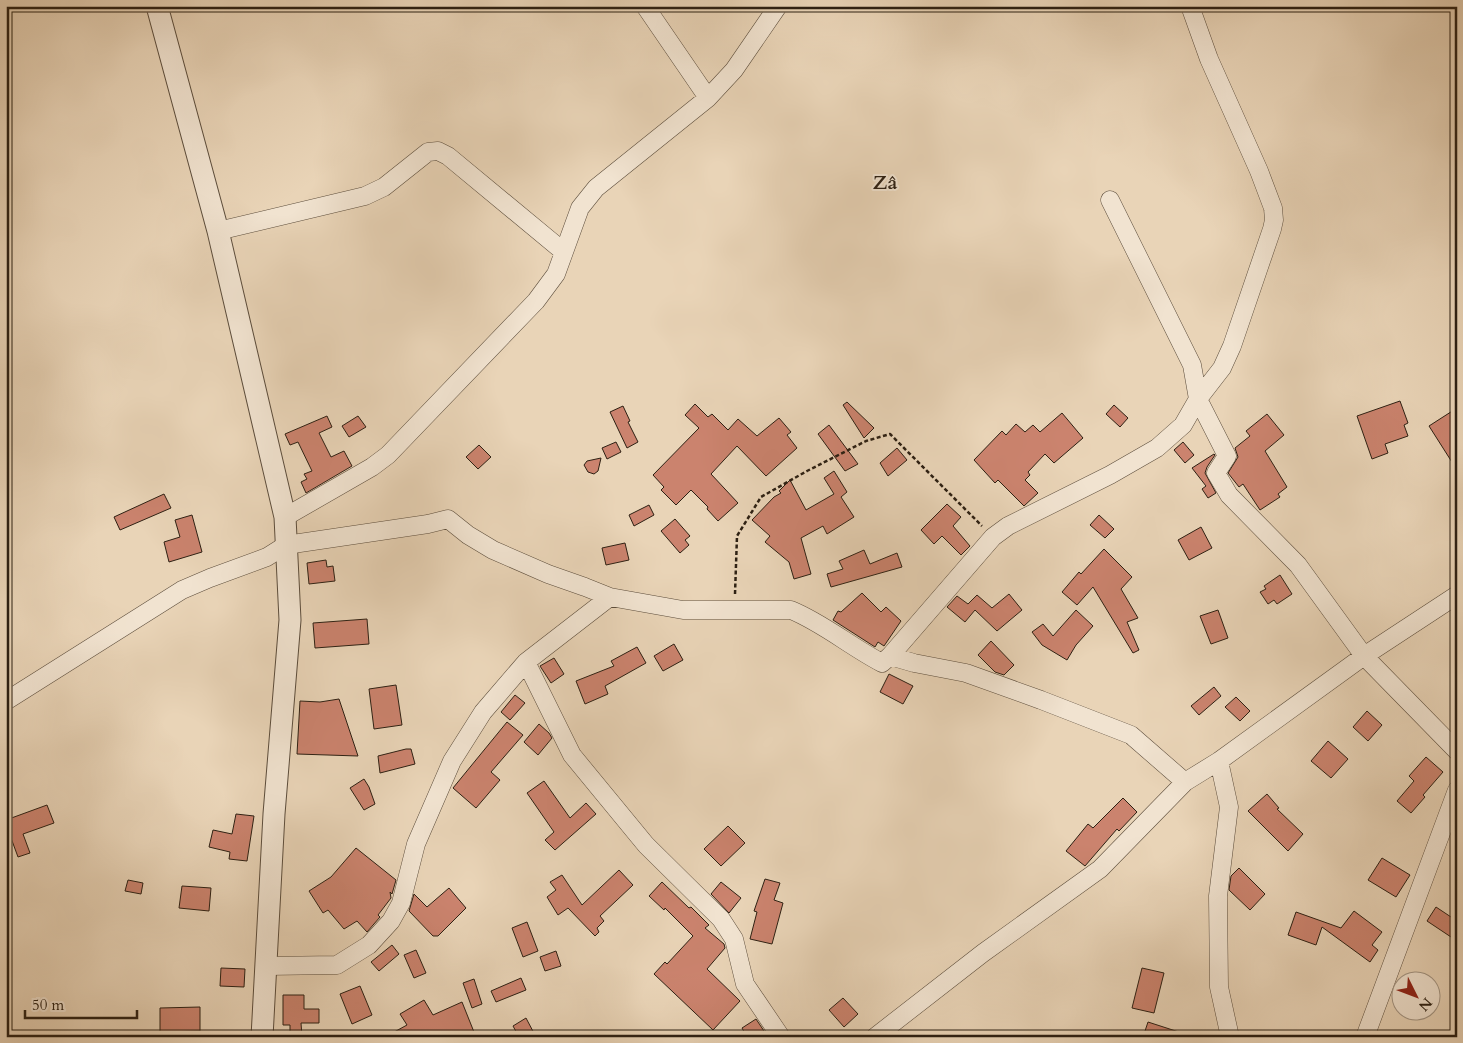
<svg xmlns="http://www.w3.org/2000/svg" width="1463" height="1043" font-family="Cardo,serif">
<style>
.building{fill:#cb836e;stroke:#2d2013}
.lines{fill:none;stroke-linecap:round;stroke-linejoin:round}
.minor-casing{stroke:#5c4d3c;stroke-width:19}
.tertiary-casing{stroke:#5c4d3c;stroke-width:23}
.path{stroke:#2d2013;stroke-width:2.5;stroke-dasharray:4 2.5;stroke-linecap:butt}
.minor{stroke:#f1e3d0;stroke-width:18}
.tertiary{stroke:#f1e3d0;stroke-width:21}
.labels{text-anchor:middle;stroke-width:4;stroke-linejoin:round;paint-order:stroke}
.quarter-label{font-size:20px;font-weight:bold;fill:#2d2013;stroke:#f1e3d0}
</style>
<rect width="100%" height="100%" fill="#e9d4b7"/>
<filter id="stains"><feTurbulence type="fractalNoise" baseFrequency=".004" numOctaves="4"/><feColorMatrix values="0 0 0 0 .2 0 0 0 0 .09 0 0 0 0 .02 0 0 0 .5 -.17"/></filter>
<radialGradient id="worn" r=".72"><stop offset=".6" stop-color="#630" stop-opacity="0"/><stop offset="1" stop-color="#630" stop-opacity=".3"/></radialGradient>
<path class="building" d="M1400,401L1408,423L1404,425L1408,436L1385,444L1388,453L1372,459L1357,416Z
M847,402L874,428L864,438L843,405Z
M695,404L708,417L712,414L728,430L738,419L757,436L779,418L791,432L787,435L797,448L766,476L737,446L711,474L738,503L718,521L707,509L708,507L691,490L676,505L661,490L664,487L653,475L699,428L685,415Z
M1114,405L1128,418L1120,427L1106,414Z
M623,406L630,421L628,422L638,442L627,448L610,412Z
M1457,408V470L1429,426Z
M1062,413L1083,438L1054,463L1045,454L1028,472L1030,475L1025,480L1038,493L1024,506L998,480L995,483L974,460L1002,431L1006,435L1016,424L1025,432L1033,425L1040,432Z
M1267,414L1284,435L1265,451L1287,487L1278,494L1280,497L1260,510L1243,484L1239,487L1228,473L1238,457L1235,448L1250,436L1246,431Z
M327,416L332,427L319,433L331,457L344,451L352,466L306,493L301,482L307,479L304,474L312,471L298,442L290,445L285,434Z
M358,416L366,427L349,437L342,426Z
M829,425L858,464L845,471L818,434Z
M616,442L621,452L607,459L602,448Z
M1183,442L1194,455L1185,463L1174,450Z
M479,445L491,457L478,469L466,457Z
M897,448L907,460L888,476L880,463Z
M1214,454L1215,455L1207,467L1205,473L1216,493L1208,498L1202,489L1206,486L1192,468Z
M601,458L598,471L594,474L588,472L584,465L587,461Z
M834,471L847,492L841,497L854,517L827,534L823,526L801,538L811,574L794,579L789,562L765,542L770,536L752,520L774,497L781,493L779,491L790,480L806,510L834,494L824,478Z
M164,494L171,508L120,530L114,517Z
M947,504L961,517L953,526L970,546L961,555L942,536L934,544L921,530Z
M649,505L654,515L634,526L629,515Z
M192,515L202,552L169,562L164,542L180,537L175,520Z
M1099,515L1114,529L1105,538L1090,525Z
M675,519L690,536L685,540L689,545L680,553L661,531Z
M1201,527L1212,548L1189,560L1178,540Z
M625,543L629,560L606,565L602,548Z
M1104,549L1132,577L1121,589L1138,618L1127,622L1139,650L1133,653L1093,587L1077,605L1062,592L1079,572L1081,574Z
M864,550L870,564L897,553L902,567L831,587L827,574L843,569L839,561Z
M326,560L327,567L333,566L335,581L309,584L307,563Z
M1280,575L1292,594L1277,604L1274,600L1268,604L1260,592L1266,589L1264,586Z
M862,593L881,612L886,607L901,621L884,646L878,642L875,647L833,620L838,611L841,612Z
M1009,594L1022,610L997,631L975,610L965,622L947,607L957,596L968,604L977,595L992,608Z
M1076,610L1093,626L1076,645L1067,660L1042,645L1032,632L1043,624L1053,636Z
M1218,610L1228,638L1211,644L1200,616Z
M367,619L369,644L315,648L313,623Z
M991,641L1014,665L1004,675L995,672L978,655Z
M674,644L683,660L663,671L654,656Z
M637,647L646,663L605,686L608,694L585,704L576,681L614,666L611,661Z
M554,658L564,674L551,683L540,666Z
M889,674L913,686L903,704L880,692Z
M396,685L402,725L374,729L369,689Z
M1214,687L1221,696L1199,715L1191,706Z
M515,695L525,703L510,720L501,712Z
M1236,697L1250,711L1240,721L1225,707Z
M339,699L358,756L297,754L300,701L320,702Z
M1367,711L1382,725L1368,741L1353,727Z
M507,722L523,735L491,772L500,780L476,808L453,788Z
M539,724L549,733L552,738L538,755L524,742Z
M1328,741L1348,759L1331,778L1311,761Z
M406,749H411L415,764L380,773L378,756Z
M1426,757L1443,772L1423,795L1425,797L1411,813L1397,801L1414,781L1409,776Z
M364,779L369,787L375,804L364,810L350,788Z
M544,781L570,818L586,803L596,814L555,850L545,840L554,832L527,793Z
M1267,794L1279,808L1277,809L1303,834L1288,851L1248,811Z
M1123,798L1137,812L1119,831L1117,829L1085,866L1066,851L1088,824L1093,828Z
M47,805L54,823L23,834L30,853L18,857L11,838L6,840V820Z
M236,814L254,816L247,861L229,859L230,852L209,847L213,830L232,834Z
M728,826L745,843L721,866L704,849Z
M356,848L396,880L392,894L390,892L391,898L378,915L380,917L367,932L357,921L344,929L328,910L323,913L309,891L331,877Z
M1382,858L1410,875L1396,897L1368,880Z
M1239,868L1265,894L1250,910L1229,890L1231,876Z
M619,870L633,885L600,916L604,921L597,928L599,932L595,936L568,908L558,915L547,897L556,890L550,882L562,875L582,905Z
M765,879L780,883L774,900L783,903L772,944L750,939L757,912L754,911Z
M128,880L143,883L141,894L125,891Z
M662,882L689,908L691,907L709,925L705,928L724,944L725,948L707,969L740,1001L713,1030L654,974L665,962L667,964L693,936L665,908L664,910L649,896Z
M721,882L741,898L729,913L711,894Z
M182,886L211,888L209,911L179,908Z
M449,888L466,908L438,936H433L409,911L414,894L427,907Z
M1436,907L1457,921V941L1427,921Z
M1354,911L1382,932L1372,945L1378,950L1370,962L1322,927L1316,945L1288,935L1296,912L1341,928Z
M527,922L538,951L523,957L512,928Z
M392,945L399,954L379,971L371,962Z
M416,950L426,973L414,978L404,955Z
M556,951L561,966L545,971L540,957Z
M221,968L245,969L244,987L220,986Z
M1142,968L1164,973L1154,1013L1132,1008Z
M521,978L526,990L496,1002L491,991Z
M474,979L482,1004L472,1008L463,983Z
M360,986L372,1015L352,1024L340,994Z
M283,995H304V1009H319V1023H301L302,1037H290V1025H283Z
M843,998L858,1014L844,1027L829,1010Z
M424,1000L433,1015L462,1002L476,1037H385L407,1025L400,1014Z
M200,1007V1031L160,1032V1008Z
M526,1018L536,1037H519L513,1026Z
M756,1019L768,1037H747L742,1028Z
M1148,1022L1185,1034L1184,1037H1143Z"/>
<g class="lines">
<g class="minor-casing">
<path id="minor" d="M645,6L708,98
M1110,200L1192,365L1198,399L1227,456L1216,473L1229,495L1298,565L1364,656L1457,751
M218,231L365,196L384,187L428,152L438,151L448,156L564,252
M285,517L372,467L388,455L536,301L556,274L580,208L596,188L708,98L734,70L778,6
M890,656L993,537L1008,526L1110,475L1157,448L1183,425L1198,399L1222,368L1232,346L1272,229L1274,220L1273,208L1259,171L1209,59L1190,6
M526,662L572,755L646,845L721,919L734,939L745,984L781,1037
M6,701L182,590L210,578L267,557L286,545L428,524L448,519L468,535L493,550L548,574L585,587L610,597L683,610H791C823,623 851,647 882,663L890,656L914,663L966,673L1041,700L1131,735L1185,782
M1219,761L1229,807L1218,896L1219,987L1230,1037
M266,966L337,965L369,945L391,921L401,903L416,844L452,761L483,712L526,662L610,597
M875,1037L983,953L1100,869L1185,782L1219,761L1364,656L1457,595
M1365,1037L1457,790"/>
</g>
<g class="tertiary-casing">
<path id="tertiary" d="M157,6L218,231L285,517L290,620L274,814L262,1037"/>
</g>
<path class="path" d="M735,594L737,536L761,497L807,471L866,441L890,434L982,526"/>
<use href="#minor" class="minor"/>
<use href="#tertiary" class="tertiary"/>
</g>
<g class="labels">
<g class="quarter-label">
<text x="885" y="189">Zâ</text>
</g>
</g>
<rect width="1463" height="1043" fill="none" stroke="#e9d4b7" stroke-width="25"/>
<rect x="8" y="8" width="1448" height="1028" fill="none" stroke="#2d2013" stroke-width="2.5"/>
<rect x="12" y="12" width="1438" height="1018" fill="none" stroke="#2d2013"/>
<g transform="translate(1416 996) rotate(132)"><circle r="24" fill="#f1e3d0" stroke="#a39584"/>
<path d="M0-4L9 19L0 12L-9 19Z" fill="#8f2418"/>
<text y="-8" font-size="14" font-weight="bold" text-anchor="middle" fill="#2d2013">N</text>
</g>
<path d="M25 1010v8h112v-8" fill="none" stroke="#2d2013" stroke-width="2.5"/>
<text x="32" y="1010" font-size="15" fill="#2d2013" stroke="#f1e3d0" stroke-width="4" paint-order="stroke">50 m</text>
<rect width="100%" height="100%" filter="url(#stains)"/>
<rect width="100%" height="100%" fill="url(#worn)"/>
</svg>
